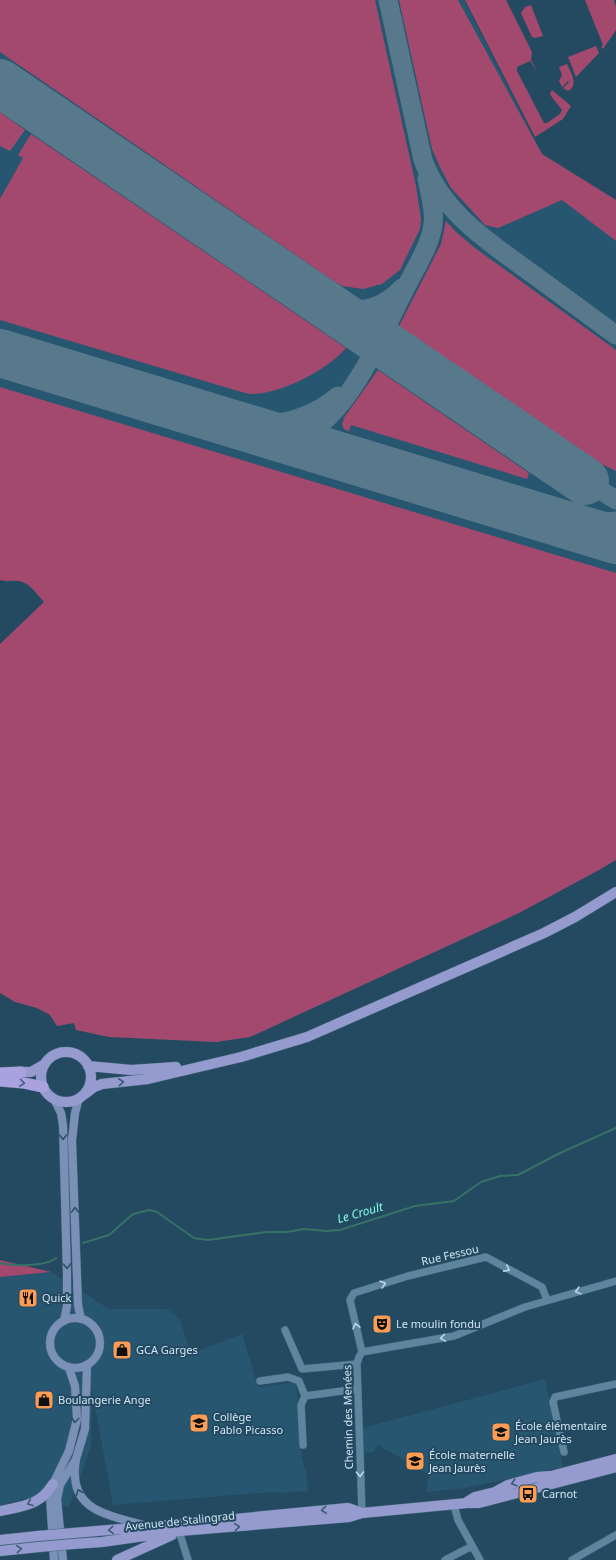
<svg xmlns="http://www.w3.org/2000/svg" width="616" height="1560" font-family="'Noto Sans',sans-serif">
<style>
.built{fill:#275671}
.green{fill:#a2496d}
.lines{fill:none;stroke-linecap:round;stroke-linejoin:round}
.stream{stroke:#367265;stroke-width:2}
.taxiway{stroke:#58788c;stroke-width:19}
.runway{stroke:#58788c;stroke-width:48}
.minor-casing{stroke:#46697c;stroke-width:8}
.secondary-casing{stroke:#46697c;stroke-width:9}
.primary-casing{stroke:#46697c;stroke-width:11}
.trunk-casing{stroke:#46697c;stroke-width:12}
.minor{stroke:#5d859e;stroke-width:7}
.secondary{stroke:#7a90b6;stroke-width:8}
.primary{stroke:#969bcf;stroke-width:10}
.trunk{stroke:#a9a2df;stroke-width:11}
.primary-bridge-casing{stroke:#46697c;stroke-width:11;stroke-linecap:butt}
.primary-bridge{stroke:#969bcf;stroke-width:10}
.oneway{stroke:#3b5a77}
.oneway2{stroke:#456080}
.oneway3{stroke:#2d516a}
.oneway4{stroke:#bed6e5}
.labels{text-anchor:middle;stroke-width:4;stroke-linejoin:round;paint-order:stroke}
.street-label{font-size:11px;fill:#cfe4f2;stroke:#244a61}
.poi-label{font-size:11px;fill:#cfe4f2;stroke:#244a61;text-anchor:start}
.water-label{font-size:12px;font-style:italic;fill:#83fce1;stroke:#244a61}
</style>
<rect width="100%" height="100%" fill="#244a61"/>
<path class="built" d="M0,0H464L542,154L616,200V860L599,870L519,913L250,1037L216,1042L109,1037L76,1030L74,1023L57,1026L50,1015L37,1008L15,1002L0,993V644L44,602L28,585L20,581L8,582L0,580Z
M51,1272L109,1309H167L180,1319L190,1354L242,1334L258,1387L290,1383L296,1384L302,1458L306,1473L308,1491L281,1493L272,1492L113,1505L92,1389L91,1446L69,1507L28,1498L0,1505V1277Z
M545,1379L563,1467L466,1488L427,1492V1484L430,1475L378,1445L373,1452L364,1453L363,1428Z"/>
<path class="green" d="M0,0H375L416,186L421,219L420,229L400,270L382,284L363,289L342,286L335,282L0,52Z
M399,0H458L542,154L616,200V241L562,200L498,228L485,225L451,188L440,167L432,149Z
M465,0H506L532,52L531,60L537,71L530,61L517,67V71L544,123H547L560,114L562,110L551,96L550,94L552,90L571,106L563,119L535,137Z
M585,0H614L616,7V30L603,49L601,47L603,45Z
M531,5L543,36L535,38L532,37L521,13L525,7Z
M596,46L599,53L576,77L568,57Z
M567,64C571,73 579,85 568,91L563,88L569,82L568,81L562,87L559,81L562,75L559,67Z
M0,112L25,130L10,151L0,146Z
M31,134L346,348C327,370 283,393 253,394C248,394 243,392 238,391L0,320V199L23,158L18,155Z
M446,221L455,231L475,248L616,350V471L597,462L399,326L441,244Z
M378,370L529,473L527,479L351,425L349,431L345,430L343,427L342,423L344,420L343,419Z
M0,387L616,573V860L599,870L519,913L250,1037L216,1042L109,1037L76,1030L74,1023L57,1026L50,1015L37,1008L15,1002L0,993V644L44,602C38,595 29,582 19,581C12,580 9,582 0,580Z
M0,1260L51,1272L0,1277Z"/>
<g class="lines">
<path class="stream" d="M83,1243L109,1235L133,1214L149,1210L157,1212L194,1238L208,1240L266,1232H287L304,1229L326,1231L340,1230L415,1206L454,1201L481,1182L500,1176L518,1175L558,1154L616,1128
M0,1263C13,1266 45,1267 56,1258"/>
<path class="taxiway" d="M388,0L423,160C442,212 487,241 530,272C559,293 587,314 616,335
M323,303C332,305 342,310 351,310C371,311 388,303 402,288
M229,423C242,424 256,426 270,424C294,422 319,412 338,396
M270,435C289,436 308,435 324,421C359,391 386,326 407,285C416,267 431,244 433,224C435,209 430,194 427,179
M585,481L616,500
M554,521L582,524L616,521"/>
<path class="runway" d="M0,83L585,481
M0,353L616,540"/>
<g class="minor-casing">
<path id="minor" d="M285,1330L302,1369L357,1364
M362,1352L350,1300L354,1293L408,1276L486,1257L542,1287L547,1300
M362,1352L454,1336L525,1307L616,1281
M260,1381L288,1377L299,1381L305,1396L357,1389
M303,1445L301,1405L305,1396
M564,1452L553,1402L555,1397L616,1384
M454,1505L458,1520L480,1560
M362,1513L357,1364L359,1357L362,1352
M179,1531L188,1560
M445,1560L472,1546
M572,1560L616,1535"/>
</g>
<g class="secondary-casing">
<path id="secondary" d="M79,1098L75,1113L72,1141L78,1305L81,1319
M54,1099L61,1113L63,1125L67,1274V1306L64,1321
M50 1343a25 25 0 1 1 50 0a25 25 0 1 1-50 0Z
M76,1459C75,1465 74,1471 75,1477C77,1514 118,1517 146,1526
M54,1560L50,1497L53,1484L69,1451L77,1419L75,1386L69,1368
M63,1560L57,1499L60,1485L76,1459L85,1429L87,1365"/>
</g>
<g class="primary-casing">
<path id="primary" d="M41 1077a25 25 0 1 1 50 0a25 25 0 1 1-50 0Z
M88,1066L131,1070L176,1067
M21,1072H31L45,1064
M85,1094L94,1087L102,1084L148,1079L241,1057L307,1037L544,933L575,917L616,892
M467,1502L475,1497L495,1492L508,1485L537,1477L551,1476L616,1459
M0,1511C14,1508 32,1506 43,1496C47,1493 50,1488 53,1484
M73,1533L204,1522L348,1508L362,1513
M0,1540L38,1536
M73,1544L102,1542L179,1531L349,1517L362,1513L467,1503H479L616,1467
M0,1551L39,1547
M117,1560L172,1535"/>
</g>
<g class="trunk-casing">
<path id="trunk" d="M0,1073L21,1072
M0,1081L24,1083L43,1087"/>
</g>
<use href="#minor" class="minor"/>
<use href="#secondary" class="secondary"/>
<use href="#primary" class="primary"/>
<use href="#trunk" class="trunk"/>
<g class="primary-bridge-casing">
<path id="primary-bridge" d="M38,1536L73,1533
M39,1547L73,1544"/>
</g>
<use href="#primary-bridge" class="primary-bridge"/>
</g>
<defs><path id="oneway-chevron" d="M-2-3.5L2.5 0L-2 3.5" fill="none" stroke-width="1.6" stroke-linecap="round" stroke-linejoin="round"/></defs>
<g class="oneway">
<use href="#oneway-chevron" transform="translate(121 1082) rotate(-6)"/>
<use href="#oneway-chevron" transform="translate(514 1483) rotate(164)"/>
<use href="#oneway-chevron" transform="translate(30 1503) rotate(158)"/>
<use href="#oneway-chevron" transform="translate(324 1510) rotate(175)"/>
<use href="#oneway-chevron" transform="translate(237 1527) rotate(-5)"/>
<use href="#oneway-chevron" transform="translate(111 1530) rotate(175)"/>
<use href="#oneway-chevron" transform="translate(19 1549) rotate(-5)"/>
</g>
<use class="oneway2" href="#oneway-chevron" transform="translate(22 1083) rotate(8)"/>
<g class="oneway3">
<use href="#oneway-chevron" transform="translate(63 1137) rotate(88)"/>
<use href="#oneway-chevron" transform="translate(75 1210) rotate(-92)"/>
<use href="#oneway-chevron" transform="translate(67 1266) rotate(88)"/>
<use href="#oneway-chevron" transform="translate(75 1420) rotate(97)"/>
<use href="#oneway-chevron" transform="translate(79 1492) rotate(-113)"/>
</g>
<g class="oneway4">
<use href="#oneway-chevron" transform="translate(507 1269) rotate(28)"/>
<use href="#oneway-chevron" transform="translate(383 1284) rotate(-17)"/>
<use href="#oneway-chevron" transform="translate(578 1291) rotate(165)"/>
<use href="#oneway-chevron" transform="translate(356 1326) rotate(-103)"/>
<use href="#oneway-chevron" transform="translate(443 1338) rotate(171)"/>
<use href="#oneway-chevron" transform="translate(360 1474) rotate(88)"/>
</g>
<defs>
<g id="restaurant-square" transform="scale(1)"><rect x="-9" y="-9" width="18" height="18" rx="4" fill="#fc9d53" stroke="#244a61"/><path d="M-5-6h1v4h1v-4h1v4h1v-4h1v5L-1.5 .5V6h-2V.5L-5-1ZM5-6V6H3V1.5H1.5Q1.5-4 5-6Z" fill="#111"/></g>
<g id="theatre-square" transform="scale(1)"><rect x="-9" y="-9" width="18" height="18" rx="4" fill="#fc9d53" stroke="#244a61"/><path d="M-5-5.5Q0-4 5-5.5V0Q5 5 0 6Q-5 5-5 0ZM-3.3-2.5H-1v1.5H-3.3ZM1-2.5H3.3v1.5H1ZM-2.8 1Q0 5.5 2.8 1Z" fill="#111"/></g>
<g id="shop-square" transform="scale(1)"><rect x="-9" y="-9" width="18" height="18" rx="4" fill="#fc9d53" stroke="#244a61"/><path d="M-5-2.5h2.3a2.7 3.5 0 0 1 5.4 0H5L5.5 6h-11ZM-1.5-2.5h3a1.5 2.3 0 0 0-3 0Z" fill="#111"/></g>
<g id="school-square" transform="scale(1)"><rect x="-9" y="-9" width="18" height="18" rx="4" fill="#fc9d53" stroke="#244a61"/><path d="M0-5L7-2L0 1L-7-2ZM-4 1L0 2.5L4 1V4Q0 6-4 4Z" fill="#111"/></g>
<g id="bus-square" transform="scale(1)"><rect x="-9" y="-9" width="18" height="18" rx="4" fill="#fc9d53" stroke="#244a61"/><path d="M-5-6H5V4H4V6H2V4H-2V6H-4V4H-5ZM-3.5-4V0h7V-4ZM-3.5 1.2v1.5H-2V1.2ZM2 1.2v1.5H3.5V1.2Z" fill="#111"/></g>
</defs>
<g fill-rule="evenodd">
<use href="#restaurant-square" x="28" y="1298"/>
<use href="#theatre-square" x="382" y="1324"/>
<use href="#shop-square" x="122" y="1350"/>
<use href="#shop-square" x="44" y="1400"/>
<use href="#school-square" x="199" y="1423"/>
<use href="#school-square" x="501" y="1432"/>
<use href="#school-square" x="415" y="1461"/>
<use href="#bus-square" x="528" y="1494"/>
</g>
<g class="labels">
<g class="street-label">
<text transform="translate(450 1255) rotate(-13)" y="4">Rue Fessou</text>
<text transform="translate(348 1417) rotate(-91)" y="4">Chemin des Menées</text>
<text transform="translate(180 1521) rotate(-6)" y="4">Avenue de Stalingrad</text>
</g>
<g class="poi-label">
<text x="42" y="1302">Quick</text>
<text x="396" y="1328">Le moulin fondu</text>
<text x="136" y="1354">GCA Garges</text>
<text x="58" y="1404">Boulangerie Ange</text>
<text x="213" y="1421">Collège<tspan x="213" dy="13">Pablo Picasso</tspan></text>
<text x="515" y="1430">École élémentaire<tspan x="515" dy="13">Jean Jaurès</tspan></text>
<text x="429" y="1459">École maternelle<tspan x="429" dy="13">Jean Jaurès</tspan></text>
<text x="542" y="1498">Carnot</text>
</g>
<g class="water-label">
<text transform="translate(360 1213) rotate(-16)" y="4">Le Croult</text>
</g>
</g>
</svg>
